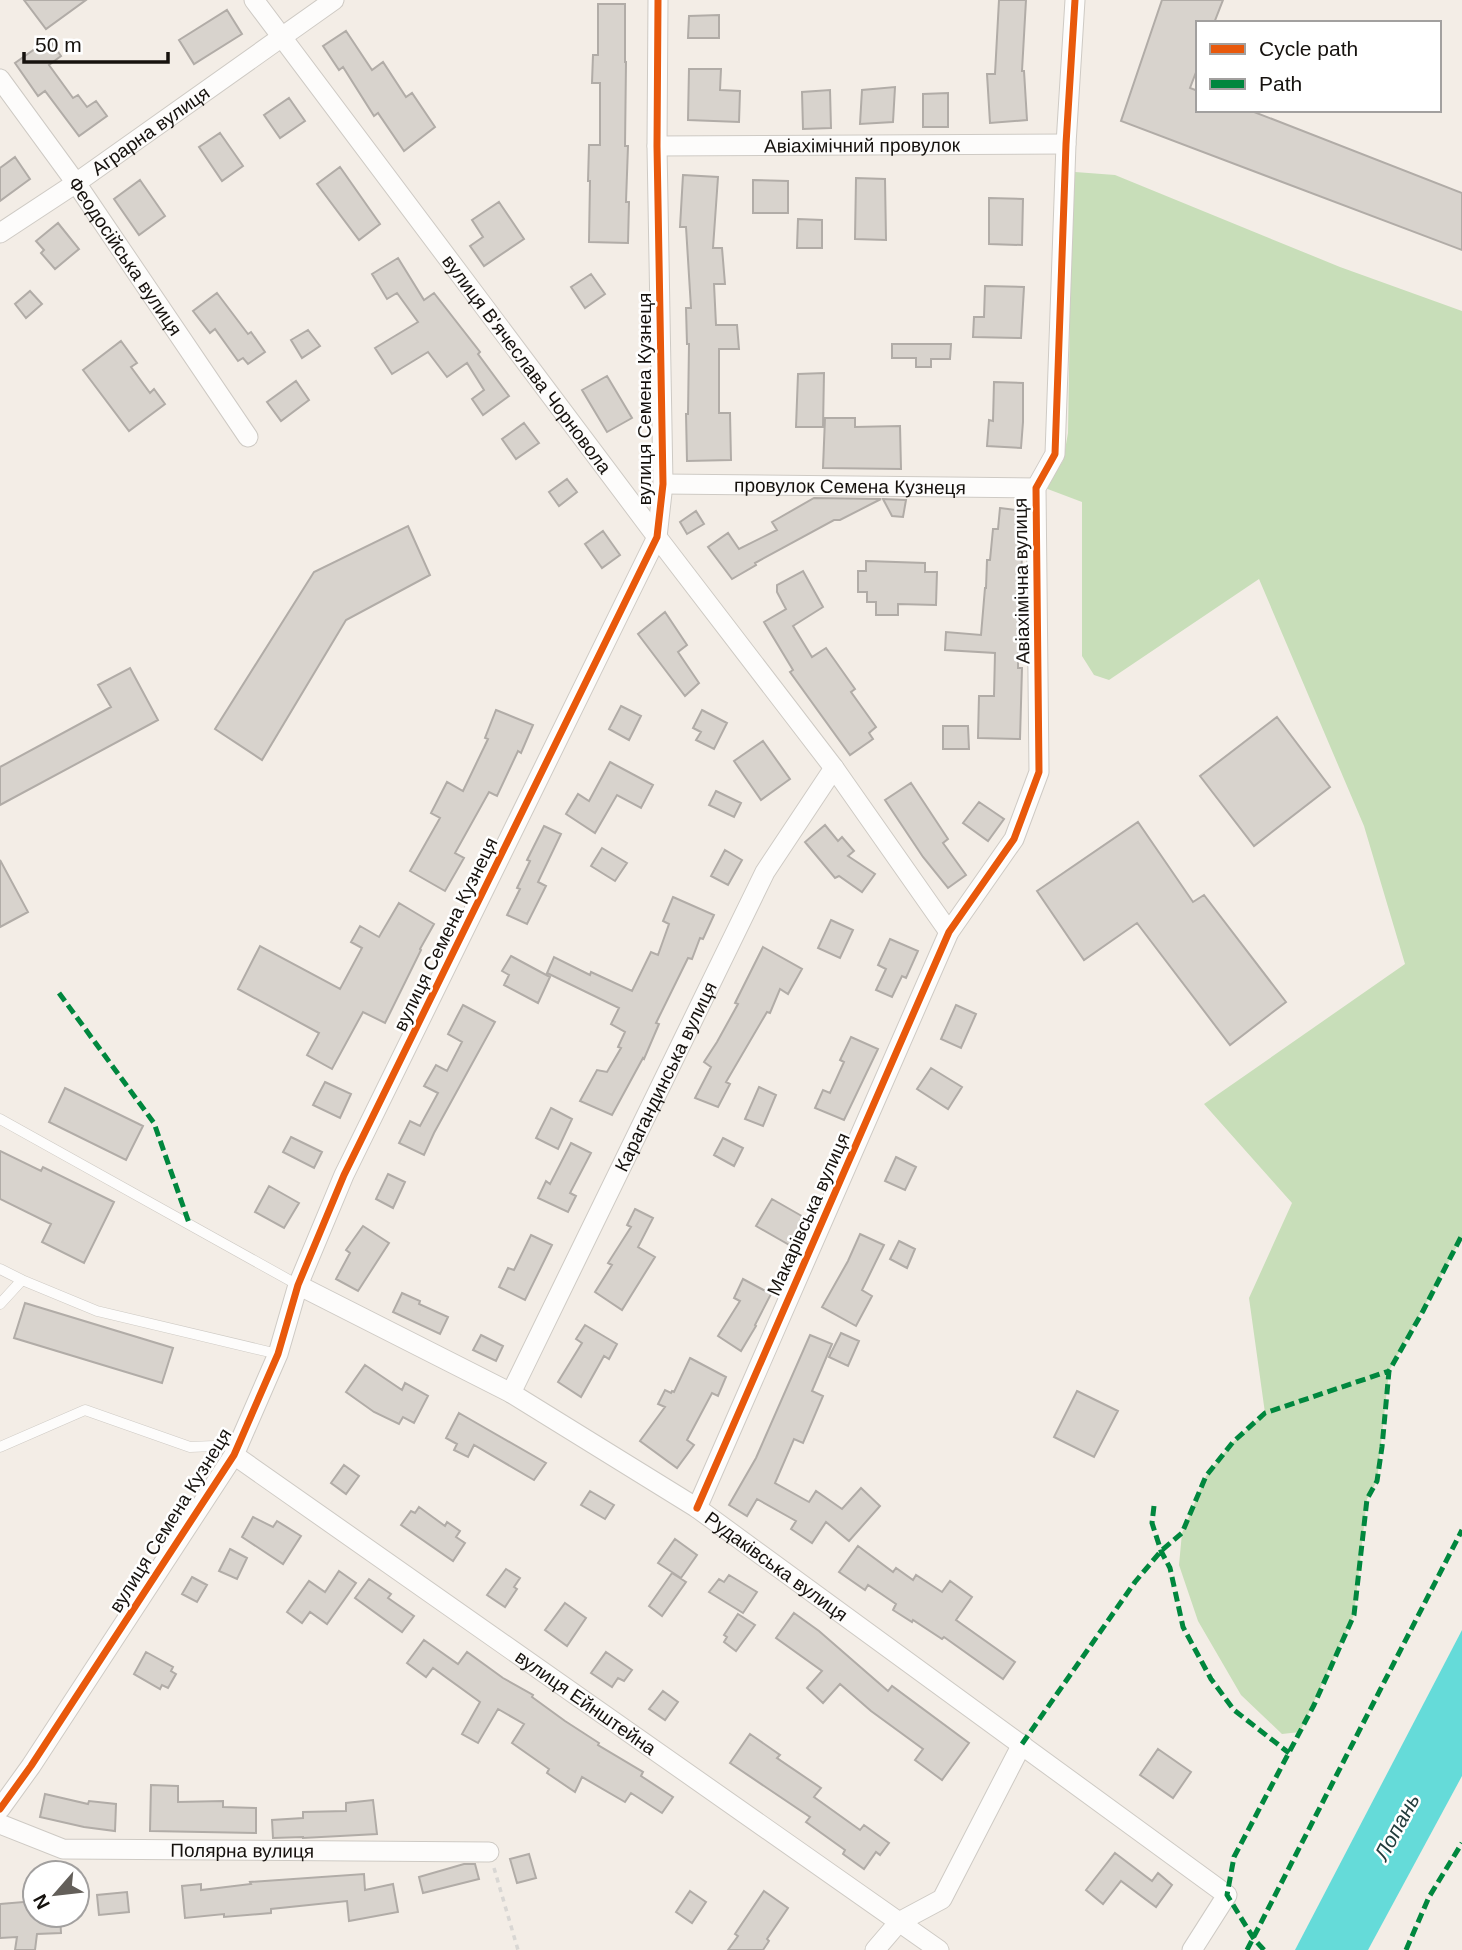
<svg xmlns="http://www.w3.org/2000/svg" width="1462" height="1950" font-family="Arial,sans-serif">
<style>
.green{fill:#c8deb9}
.water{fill:#65dbd9}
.building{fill:#d8d3cd;stroke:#b1aca7;stroke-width:2}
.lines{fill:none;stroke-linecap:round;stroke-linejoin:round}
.lane-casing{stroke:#cecac4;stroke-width:11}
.street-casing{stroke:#cecac4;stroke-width:21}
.path{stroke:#d9d7d4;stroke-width:3.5;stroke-dasharray:5 5;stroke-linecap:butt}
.lane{stroke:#fdfcfb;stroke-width:10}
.street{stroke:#fdfcfb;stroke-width:19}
.quiet{stroke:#00873e;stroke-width:5;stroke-dasharray:10 5;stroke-linecap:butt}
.cycleway-casing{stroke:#fff;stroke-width:11}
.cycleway{stroke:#e8590c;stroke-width:7}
.labels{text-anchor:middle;stroke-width:5;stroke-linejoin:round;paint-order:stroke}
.street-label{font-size:19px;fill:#16120e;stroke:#fff}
.water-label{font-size:21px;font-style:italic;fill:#223c3c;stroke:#fff}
</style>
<rect width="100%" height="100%" fill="#f3ede6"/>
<path class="green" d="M1075,172L1115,175L1340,267L1462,311V1237L1389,1371L1377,1481L1367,1499L1354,1615L1300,1732L1282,1734L1241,1695L1198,1621L1179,1565L1182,1533L1206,1476L1233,1442L1265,1413L1249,1298L1292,1203L1204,1104L1405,964L1364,826L1259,579L1109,680L1094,675L1082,656V502L1045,488L1063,461L1068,433L1072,188Z"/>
<path class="water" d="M1462,1630V1776L1368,1950H1295Z"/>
<path class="building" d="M24,0H86L46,29Z
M999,0H1026L1022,71H1024L1027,120L990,123L987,74H995Z
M1162,0H1223L1214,23H1198V67L1190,88L1198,91V110H1249L1462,193V250L1121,121Z
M598,4H625V62H626L625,146H628L626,202H629L628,243L589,242L590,181H588L589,145H600V83H592L593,55H598Z
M227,10L242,34L194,64L179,40Z
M719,15V38H688L689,16Z
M346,31L372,70L383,62L406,97L412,93L435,127L404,151L378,113L374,116L343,67L339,70L323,46Z
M49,39L61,56L49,65L73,98L78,95L87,107L96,101L107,116L79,136L45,91L38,96L15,63Z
M689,69H721L720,90L740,91L739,122L688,120Z
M895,87L893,122L860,124L862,90Z
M830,90L831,128L803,129L802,92Z
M948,93V127H923V94Z
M289,98L305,121L280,138L264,115Z
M220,133L243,166L222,181L199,147Z
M15,157L30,179L0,201V168Z
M340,167L380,224L359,240L317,184Z
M683,175L718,177L713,248H722L725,284H714L716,325H737L739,349H719V413H730L731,460L687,461L686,414H688L689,344H687L686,308H691L686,227H680Z
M856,178L885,179L886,240L855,239Z
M140,180L165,216L139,235L114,199Z
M753,180L788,181V213H753Z
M989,198L1023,199L1022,245L989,244Z
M499,202L524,239L484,266L470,246L483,237L472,220Z
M798,219L822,220V248H797Z
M58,223L79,249L55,269L41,253L44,250L36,241Z
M398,258L424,300L434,293L480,352L478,354L509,396L483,415L472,399L484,390L467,363L447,377L428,352L392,374L375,348L418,322L397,293L387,299L372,274Z
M591,274L605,294L585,308L571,287Z
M985,286L1024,287L1021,338L973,337L974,317H984Z
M30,291L42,304L26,318L15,304Z
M217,293L248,334L251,332L265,352L248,364L243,358L238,361L215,329L210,333L193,311Z
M308,330L320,346L302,358L291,340Z
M121,341L137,363L131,367L150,393L154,389L165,404L129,431L83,370Z
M892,344H951L950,359H931V367H916V358H892Z
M824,373L823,427H796L798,374Z
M607,376L632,418L607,432L582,390Z
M296,381L309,400L281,421L267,402Z
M994,382L1023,383V422L1021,448L987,446L989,420L993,421Z
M825,418H855V427L900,426L901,469L823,468Z
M524,423L539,443L516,459L502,439Z
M567,479L577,492L559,506L549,492Z
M814,498L881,499L840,520H834L755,563L756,565L732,579L708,547L728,533L739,549L777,530L772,522Z
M883,499L906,500L903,517L892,516Z
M1000,508L1024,511L1018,646V668H1022L1020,739L978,738L979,696H994L995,653L945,650L946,632L981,635L985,588H986L987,560H990L993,529H998Z
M696,511L704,524L687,534L680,522Z
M408,526L430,575L346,620L262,760L215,729L314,572Z
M603,531L620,555L602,568L585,544Z
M866,561L925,563V572H937L936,605L898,604V615H876V602H867V592H858V571H866Z
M803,571L823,607L793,626L812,657L826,648L855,689L851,692L876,727L869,733L873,739L850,755L790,672L793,670L764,622L786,609L777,592V585Z
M665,612L687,645L678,652L699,683L685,696L638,634Z
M130,668L158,720L0,805V767L111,707L98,685Z
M621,706L641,716L629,740L609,729Z
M496,710L533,725L521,753L518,751L497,796L489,792L455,853L464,858L445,891L410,871L440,818L431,813L447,782L463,791L488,739L485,738Z
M702,710L727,723L714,749L696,740L701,732L693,728Z
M1277,717L1330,787L1254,846L1200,776Z
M943,726H968L969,749H943Z
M763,741L790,779L761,800L734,761Z
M610,762L653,785L641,808L617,795L595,833L566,814L578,794L589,801Z
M911,783L948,839L943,843L966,875L948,888L923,857L885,800Z
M716,791L741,803L734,817L709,805Z
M979,802L1004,819L988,841L963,823Z
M1138,822L1193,902L1204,895L1286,1002L1230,1045L1137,923L1084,960L1037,891Z
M825,825L838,841L842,837L854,851L848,856L875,874L862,892L839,876L835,878L805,842Z
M544,826L561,834L538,882L546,886L527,924L507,915L520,889L517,888L530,861L527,860Z
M602,848L627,863L615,881L591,866Z
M725,850L742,860L728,885L711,876Z
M0,860L28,912L0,927Z
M673,897L714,915L703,939L700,938L692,959L688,958L656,1023L659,1024L644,1059L643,1058L612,1115L580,1101L597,1070L607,1072L621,1048L618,1047L625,1032L611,1024L619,1008L547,973L554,957L590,975L591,972L632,991L651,952L658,955L669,924L663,921Z
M399,903L434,924L420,949L421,950L385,1023L363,1012L332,1069L307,1055L319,1033L238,989L260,946L340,989L362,948L351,942L360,926L379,937Z
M831,920L853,930L840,958L818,948Z
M890,939L918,951L906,978L902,976L892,997L876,990L886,969L878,965Z
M763,947L802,969L788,994L780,989L770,1013L767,1012L726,1082L730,1084L718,1107L695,1098L711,1067L704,1062L717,1042L738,1004L735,1003Z
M511,956L550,977L538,1003L504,985L509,975L502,971Z
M463,1005L495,1022L434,1133L424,1155L399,1143L410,1121L420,1126L438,1093L424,1086L436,1065L447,1071L462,1042L448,1034Z
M956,1005L976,1014L961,1048L941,1039Z
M851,1037L878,1049L844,1120L815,1108L823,1090L830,1093L844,1062L840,1060Z
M931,1068L962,1087L948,1109L917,1089Z
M325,1082L351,1094L340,1118L313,1105Z
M759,1087L776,1095L763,1126L745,1119Z
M65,1088L143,1126L126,1160L49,1122Z
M551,1108L572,1119L558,1149L536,1138Z
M291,1137L322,1152L314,1168L283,1152Z
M723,1138L743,1148L734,1166L714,1155Z
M571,1143L591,1153L570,1193L576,1196L568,1212L538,1198L546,1181L550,1184Z
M0,1151L41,1171L43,1167L114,1202L84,1263L42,1242L51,1224L0,1199Z
M896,1157L916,1167L905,1190L885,1181Z
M388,1174L405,1182L393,1208L376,1199Z
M269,1186L299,1203L284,1228L255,1212Z
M772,1199L807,1219L791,1246L756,1226Z
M635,1209L653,1218L638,1247L655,1257L622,1310L595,1292L612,1265L608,1263L631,1227L627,1225Z
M363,1226L389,1243L358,1291L336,1279L350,1253L346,1250Z
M860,1234L884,1245L862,1290L872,1296L856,1326L822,1307L848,1261Z
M531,1235L552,1245L525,1300L499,1287L508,1268L514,1270Z
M899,1241L915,1249L907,1268L890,1259Z
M743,1279L771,1294L755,1325L756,1326L741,1351L718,1336L740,1301L734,1298Z
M402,1293L420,1301L419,1304L448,1317L440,1334L393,1312Z
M25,1303L173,1348L162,1383L14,1338Z
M585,1325L617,1344L609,1359L604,1356L581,1397L558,1382L582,1343L576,1339Z
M841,1333L859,1341L848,1366L829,1357Z
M481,1335L503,1346L496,1361L473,1350Z
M810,1335L832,1344L812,1391L823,1396L803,1443L794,1439L775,1483L809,1502L816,1491L842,1509L861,1488L880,1506L849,1541L826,1522L812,1543L791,1529L796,1521L757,1499L747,1516L729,1505L756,1458Z
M690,1358L726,1377L718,1396L712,1393L687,1440L694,1445L677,1468L640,1441L665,1407L658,1404L665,1390L671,1393L672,1391L674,1392Z
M365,1365L402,1390L405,1383L428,1396L414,1423L403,1417L399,1424L374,1412L346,1392Z
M1077,1391L1118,1411L1094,1457L1054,1437Z
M459,1413L546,1463L534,1480L474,1445L468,1457L454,1450L457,1444L446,1438Z
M344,1465L359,1476L346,1494L331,1483Z
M590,1491L614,1505L605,1519L581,1505Z
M419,1507L445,1526L447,1522L460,1531L456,1537L465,1543L453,1561L401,1525L411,1511L415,1513Z
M253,1517L273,1527L277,1521L301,1536L283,1564L242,1537Z
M675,1539L697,1555L681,1578L658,1563Z
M858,1546L893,1572L896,1568L913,1580L916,1575L942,1592L950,1581L972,1597L956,1620L1015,1662L1003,1679L944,1637L942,1639L913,1620L912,1622L893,1610L896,1604L868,1585L865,1590L839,1572Z
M230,1549L247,1558L237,1579L219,1571Z
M506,1569L520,1578L514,1587L517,1589L505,1607L487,1595Z
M339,1571L356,1583L327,1624L310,1612L302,1623L287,1612L309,1581L325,1592Z
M672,1573L686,1582L662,1616L649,1606Z
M729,1575L757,1592L743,1613L709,1592L719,1579L724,1582Z
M192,1577L207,1585L197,1602L182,1594Z
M369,1579L391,1594L388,1598L414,1616L402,1632L355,1598Z
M565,1603L586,1618L567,1646L545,1630Z
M794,1613L819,1631L888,1691L892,1686L969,1743L942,1780L915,1760L923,1749L871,1711L840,1684L823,1703L807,1688L822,1671L776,1638Z
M738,1614L755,1625L736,1651L724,1642L727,1637L724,1635Z
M424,1640L458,1664L467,1652L503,1678L533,1695L532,1697L565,1721L599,1743L598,1745L643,1772L641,1776L673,1797L662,1813L631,1793L625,1802L582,1777L575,1792L547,1773L549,1769L512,1743L524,1724L498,1709L478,1743L462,1734L480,1702L433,1668L426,1677L407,1663Z
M146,1652L173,1667L171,1671L176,1674L168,1688L162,1685L160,1689L134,1674Z
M606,1652L632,1670L624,1681L618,1678L612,1687L591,1673Z
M663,1691L678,1702L665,1720L649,1709Z
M750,1734L780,1755L777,1758L821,1788L814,1797L860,1830L864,1825L889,1843L880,1855L876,1852L864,1869L843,1854L845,1850L806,1822L810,1817L730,1763Z
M1158,1749L1191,1772L1173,1798L1140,1775Z
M151,1785L178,1786V1802L223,1801V1807L256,1808V1833L150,1831Z
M45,1794L88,1804L89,1801L116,1804L115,1831L84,1827L40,1817Z
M373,1800L377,1834L303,1838V1837L273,1838L272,1820L303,1818V1812L346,1811V1803Z
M1115,1853L1152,1881L1158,1873L1172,1885L1156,1907L1121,1881L1103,1904L1086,1890Z
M529,1854L536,1878L517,1883L510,1859Z
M464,1864H475L479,1879L423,1893L419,1877Z
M364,1874L365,1890L393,1884L398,1912L349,1921L347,1901L271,1909V1913L224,1917V1914L185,1918L182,1886L201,1884V1890L251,1884L250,1882Z
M690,1891L706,1902L692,1923L676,1912Z
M764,1891L788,1908L767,1939L769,1941L763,1950H728L738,1936L735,1934Z
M127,1892L129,1912L99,1915L97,1895Z
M35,1901V1915H60L61,1933L37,1934L35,1950H15L17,1937L0,1938V1904Z"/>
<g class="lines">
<g class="lane-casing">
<path id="lane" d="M0,1119L298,1285
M0,1269L22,1280L97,1311L278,1354
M0,1304L22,1280
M0,1447L85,1410L190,1447L238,1445"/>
</g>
<g class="street-casing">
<g id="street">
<path id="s1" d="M254,0L657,537L834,768L949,932"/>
<path id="s2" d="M0,79L76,183L248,437"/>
<path id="s3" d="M657,146L1066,144"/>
<path id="s4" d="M0,233L76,183L334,0"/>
<path id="s5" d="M663,484L1036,488"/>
<path id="s6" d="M298,1285L511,1393L697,1508L1227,1895L1192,1950"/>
<path id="s7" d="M511,1393L765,872L834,768"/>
<path id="s8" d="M234,1455L939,1950"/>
<path d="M697,1508L949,932L1014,839L1039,772L1036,488L1055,454L1066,144L1075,0"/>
<path d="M0,1809L31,1766L234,1455L278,1354L298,1285L344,1175L657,537L663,484L657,146L658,0"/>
<path id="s9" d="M0,1824L63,1849L489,1852"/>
<path d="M875,1950L899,1922L942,1899L1022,1744"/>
</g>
</g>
<path class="path" d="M494,1868L518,1950"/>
<use href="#lane" class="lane"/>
<use href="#street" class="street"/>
<path class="quiet" d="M59,993L154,1123L189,1223
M1154,1506L1152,1523L1161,1551L1170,1568L1183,1627L1211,1679L1234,1710L1289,1753
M1022,1744L1135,1582L1161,1551L1182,1533L1206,1476L1233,1442L1265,1413L1389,1371
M1247,1950L1462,1530
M1264,1950L1254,1939L1227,1895L1234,1857L1314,1705L1354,1615L1367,1499L1377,1481L1382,1447L1389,1371L1423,1311L1462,1235
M1406,1950L1429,1897L1462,1843"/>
<g class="cycleway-casing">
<path id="cycleway" d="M697,1508L949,932L1014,839L1039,772L1036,488L1055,454L1066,144L1075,0
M0,1809L31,1766L234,1455L278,1354L298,1285L344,1175L657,537L663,484L657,146L658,0"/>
</g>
<use href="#cycleway" class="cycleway"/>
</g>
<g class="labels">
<g class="street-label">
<text dy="7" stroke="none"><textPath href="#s4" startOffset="182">Аграрна вулиця</textPath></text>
<text dy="7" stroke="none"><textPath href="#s3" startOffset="205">Авіахімічний провулок</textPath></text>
<text dy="7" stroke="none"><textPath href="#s2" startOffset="217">Феодосійська вулиця</textPath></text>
<text dy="7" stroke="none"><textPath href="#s1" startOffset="455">вулиця В'ячеслава Чорновола</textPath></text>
<text transform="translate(644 399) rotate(-90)" y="7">вулиця Семена Кузнеця</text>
<text dy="7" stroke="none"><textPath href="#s5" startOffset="187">провулок Семена Кузнеця</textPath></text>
<text transform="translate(1021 581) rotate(-91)" y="7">Авіахімічна вулиця</text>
<text transform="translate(445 934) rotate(-64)" y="7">вулиця Семена Кузнеця</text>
<text dy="7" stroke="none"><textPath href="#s7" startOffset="352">Карагандинська вулиця</textPath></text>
<text transform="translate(808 1214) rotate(-66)" y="7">Макарівська вулиця</text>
<text transform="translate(170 1520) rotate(-58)" y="7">вулиця Семена Кузнеця</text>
<text dy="7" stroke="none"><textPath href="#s6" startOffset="556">Рудаківська вулиця</textPath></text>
<text dy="7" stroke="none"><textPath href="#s8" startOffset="430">вулиця Ейнштейна</textPath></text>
<text dy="7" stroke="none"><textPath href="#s9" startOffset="247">Полярна вулиця</textPath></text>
</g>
<g class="water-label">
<text transform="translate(1397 1827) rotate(-62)" y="7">Лопань</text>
</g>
</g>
<rect x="1196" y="21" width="245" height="91" fill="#ffffff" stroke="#a2a09f" stroke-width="2"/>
<rect x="1210" y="44" width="35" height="10" fill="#e8590c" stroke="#a2a09f" stroke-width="2"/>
<text x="1259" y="56" font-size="21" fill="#16120e">Cycle path</text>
<rect x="1210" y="79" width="35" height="10" fill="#00873e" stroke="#a2a09f" stroke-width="2"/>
<text x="1259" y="91" font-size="21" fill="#16120e">Path</text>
<g transform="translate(56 1894) rotate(242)"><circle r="33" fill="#ffffff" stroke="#a2a09f" stroke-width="2"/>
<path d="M0-5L12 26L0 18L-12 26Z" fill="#635f5a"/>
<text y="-10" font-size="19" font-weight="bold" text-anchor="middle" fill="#16120e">N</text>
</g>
<path d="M24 52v10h144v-10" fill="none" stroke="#16120e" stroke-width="3.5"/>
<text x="35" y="52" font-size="21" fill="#16120e" stroke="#ffffff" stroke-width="5" paint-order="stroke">50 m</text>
</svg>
